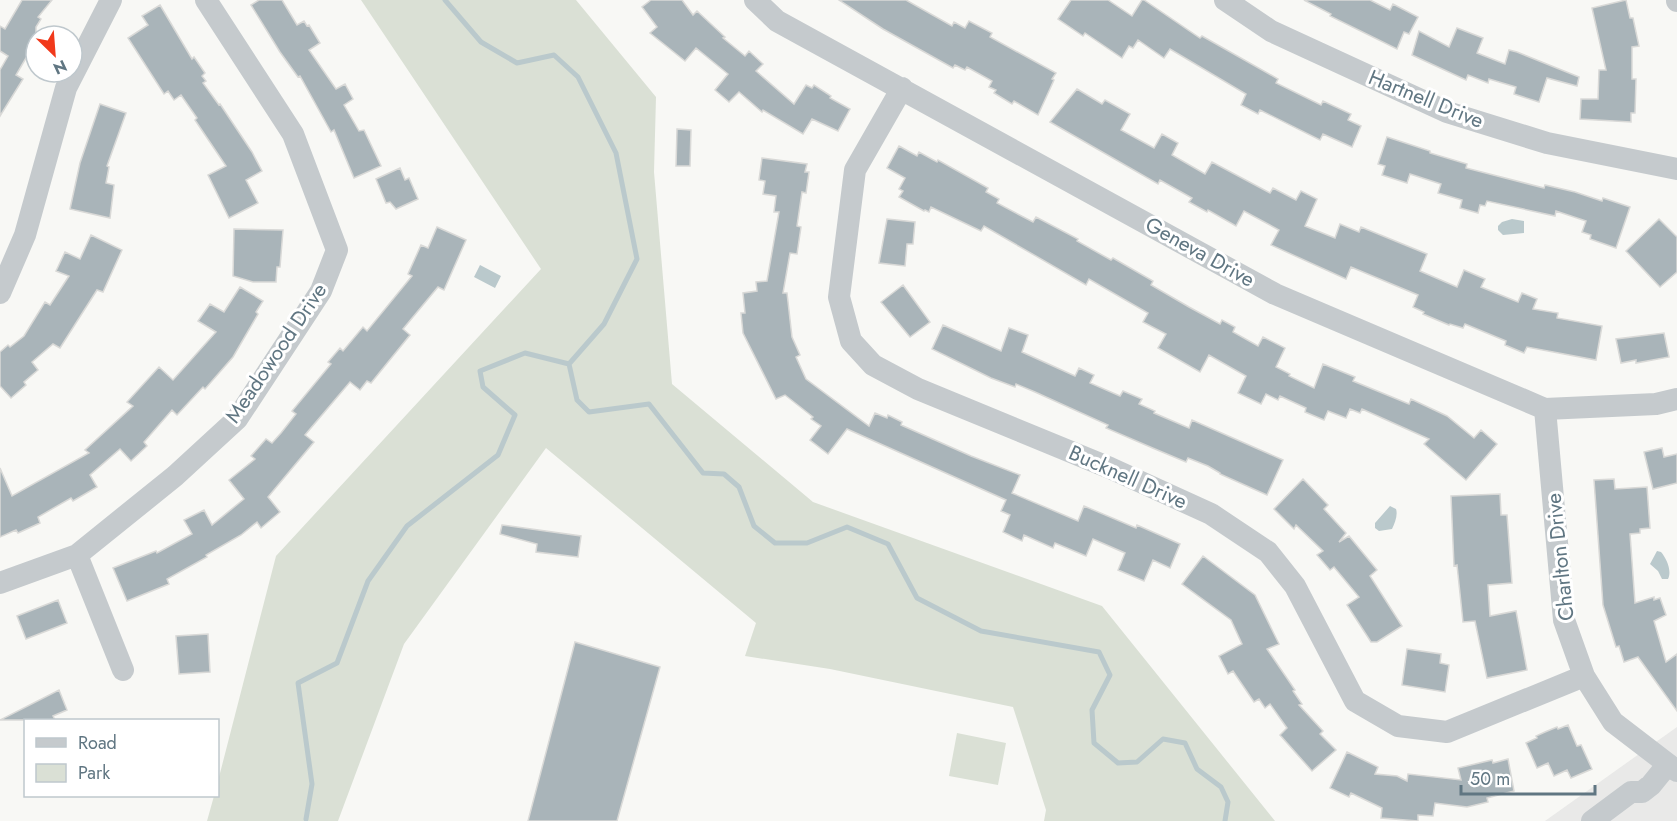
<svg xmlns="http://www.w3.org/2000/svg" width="1677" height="821" font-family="Jost,sans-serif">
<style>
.built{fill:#e9e9e8}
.green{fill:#dae0d5}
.water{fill:#bac9cc}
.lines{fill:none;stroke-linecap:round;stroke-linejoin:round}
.stream{stroke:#bac9cc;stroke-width:5}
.building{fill:#a9b4b9;stroke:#d9d9d7;stroke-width:1.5}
.minor{stroke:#c5cacd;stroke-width:22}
.labels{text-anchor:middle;stroke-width:6;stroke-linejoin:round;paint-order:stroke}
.street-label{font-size:21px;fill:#607682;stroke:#fff}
</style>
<rect width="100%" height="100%" fill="#f8f8f5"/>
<path class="built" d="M1677,727V821H1545Z"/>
<path class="green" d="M361,0H576L656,97L654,172L672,384L813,502L1102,606L1275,821H1044L1046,810L1013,707L830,669L745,656L756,623L546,448L404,644L338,821H207L214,796H218V781L276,556L541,269Z
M957,733L1006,743L998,785L949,776Z"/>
<path class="water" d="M1512,219L1524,221V233L1503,235L1498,230V226L1502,222Z
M480,265L501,276L495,288L474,277Z
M1390,506L1396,509C1398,515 1395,523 1392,529L1379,531L1375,528V523Z
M1657,551L1661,552C1667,559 1672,571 1668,579H1662L1658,571L1650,564Z"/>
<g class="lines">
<path class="stream" d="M569,364L577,400L589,412L649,404L703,473L724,474L739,487L754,526L775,543H807L847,527L888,544L917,598L981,631L1099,652L1110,675L1092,710L1094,743L1118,763L1137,762L1163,739L1185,743L1197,769L1221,787L1228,802L1225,821
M306,819L312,784L298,683L337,663L368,581L407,526L498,455L515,415L483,387L480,371L525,353L569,364L604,324L637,259L616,153L578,77L554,55L517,63L481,42L445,0"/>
</g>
<path class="building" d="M22,0H52L38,17L41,19L36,27V41L16,75L23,79L0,116V70L8,56L0,51V26L5,29Z
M259,0H282L297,25L304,21L307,26L309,25L320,43L309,50L336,89L345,84L353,99L344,105L359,131L364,130L381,166L354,178L334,130L331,132L300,76L298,77L280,52L251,5Z
M651,0H682L693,15L697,11L725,37L723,38L745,56L749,51L763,64L756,71L794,104L806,85L812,88L814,85L831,96L830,98L850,109L838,131L812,119L803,134L763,110L762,112L739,92L729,102L715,90L728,74L696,48L685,61L650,33L657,27L642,7Z
M839,0H906L952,26L954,22L965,28L969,21L992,33L990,37L1056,73L1052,79L1054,80L1038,115L1014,101L1012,104L994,93L996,90L989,87L992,81L967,67L965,70L955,65L953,68L883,29Z
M1071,0H1108L1132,16L1142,0H1144L1200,38L1202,36L1278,79L1276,83L1321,105L1323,101L1351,114L1348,120L1361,126L1352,147L1323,134L1320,140L1260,110L1258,114L1241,105L1246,94L1170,49L1164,58L1138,40L1133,48L1129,46L1122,58L1085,33L1083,36L1058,19Z
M1304,0H1370L1390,10L1393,4L1418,17L1409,34L1404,32L1397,49L1330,16L1331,14Z
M1626,0L1630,18H1633L1639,46L1632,47V79H1636L1635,113H1631V122L1580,119L1581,99H1598L1599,70H1606L1592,8Z
M160,5L192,59L194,57L205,73L202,76L206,81L203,83L219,105L220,104L252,152L262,171L246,180L258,203L229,218L208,175L226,166L195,120L197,118L181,95L174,100L168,91L164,94L128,38L148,25L142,16Z
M1457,28L1483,38L1477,53L1505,64L1509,50L1517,52L1579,77L1577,86L1547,78L1539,102L1514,94L1516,87L1489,79L1488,83L1468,75L1466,80L1412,55L1419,31L1449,47Z
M1077,89L1102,104L1105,100L1130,114L1121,130L1154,148L1162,134L1178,143L1172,155L1205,174L1212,162L1270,193L1273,188L1296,200L1301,191L1317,199L1305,226L1335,238L1340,224L1359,232L1361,227L1427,254L1420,271L1457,287L1464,270L1485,279L1481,287L1518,302L1522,293L1537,299L1533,309L1558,313L1557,318L1602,326L1596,360L1527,347L1524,353L1505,345L1506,341L1465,324L1463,328L1450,324L1449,325L1423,314L1424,312L1413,307L1418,295L1351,267L1346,279L1271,245L1279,230L1244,211L1236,226L1208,210L1207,212L1189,202L1192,198L1160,180L1158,184L1050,122Z
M100,104L126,113L107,166L109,167L106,183L114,185L110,218L70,209L80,163Z
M677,129L691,130L690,166H676Z
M1387,137L1430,151V153L1467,164L1466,168L1544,188L1545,185L1575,192L1602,201L1603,198L1630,207L1616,248L1590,239L1591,235L1582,232L1586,221L1556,211L1555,216L1487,201L1485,206L1480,205L1478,213L1460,208L1462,200L1438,193L1441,184L1410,174L1407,183L1382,175L1385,166L1378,164Z
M899,146L917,156L919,152L937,162L938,160L988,188L986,192L999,199L997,203L1033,222L1036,217L1078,239L1077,241L1111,260L1113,258L1153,281L1151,285L1189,307L1220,324L1222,320L1235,327L1233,332L1258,346L1263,337L1285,348L1276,367L1290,374L1289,376L1314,388L1323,364L1355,377L1353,381L1409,404L1411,399L1447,416L1474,438L1481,430L1497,444L1466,480L1424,444L1429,439L1362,409L1360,413L1350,409L1346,418L1328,411L1324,420L1305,412L1306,408L1280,396L1278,400L1266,394L1261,404L1238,393L1246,376L1209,355L1200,372L1158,348L1166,334L1143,322L1148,313L1089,279L1086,285L984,226L981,231L931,207L929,212L925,210L924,211L899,197L903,191L899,189L905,178L887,168Z
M762,158L807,164L805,172H809L806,193L802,192L797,226L801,227L797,254L790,253L783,293H787L792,337L800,355L796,357L806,379L869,426L875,413L887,418L888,415L902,422L901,425L971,456L1020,475L1012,493L1078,521L1084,506L1136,528L1137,525L1180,544L1170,568L1153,560L1144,581L1118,570L1125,553L1093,539L1086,556L1055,543L1053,548L1024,535L1022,541L1003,532L1010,515L1001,511L1006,500L847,429L828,454L810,440L821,426L811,419L813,417L785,395L776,399L743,333L741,313H745L743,293L757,291L756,282L767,281L779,212H774L776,196L763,194L765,181L759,180Z
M400,168L405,180L409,178L418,199L396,209L390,202L386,203L376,179Z
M887,219L915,222L913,244H907L905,266L879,263Z
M1659,219L1677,237V272L1660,287L1626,251Z
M437,227L466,240L444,290L438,287L403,329L410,335L371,383L367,381L360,390L350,382L305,435L314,442L268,497L280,512L261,528L257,522L241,535L206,555L207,557L167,579L169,584L127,601L113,568L156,551L157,553L192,534L184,520L204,510L212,525L244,499L229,480L255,459L251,456L266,439L272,443L281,433L296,414L292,411L331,364L328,362L340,348L343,351L363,327L367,331L412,276L408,274L421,245L428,248Z
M234,229L283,230L280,267H277L276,282H253L233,276Z
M91,235L122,250L103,292L97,290L60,348L53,344L32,362L38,370L24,382L26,385L11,398L0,386V352L8,345L10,347L24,336L45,302L50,305L69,276L56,271L65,252L80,259Z
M903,285L930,322L910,337L881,302Z
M240,287L263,301L256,312L258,314L233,357L205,389L203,387L177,415L172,410L144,442L147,446L131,461L120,449L90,475L97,487L73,501L71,498L38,517L40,523L18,533L16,530L0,537V468L12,496L89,453L85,450L133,406L127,402L159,367L173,380L216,332L198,321L210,304L224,312Z
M943,325L1001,351L1009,328L1028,335L1022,352L1075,376L1079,368L1094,375L1090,383L1120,396L1123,391L1142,399L1139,404L1155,411L1154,413L1189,428L1192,420L1283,460L1267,495L1220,474V473L1208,466L1188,458L1186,462L1155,449L1106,428L1108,425L1035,392L1016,384L1015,387L991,378L932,349Z
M1664,333L1669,357L1636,363V360L1621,363L1616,339Z
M1662,448L1664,457L1677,454V483L1653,489L1644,452Z
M1303,479L1328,505L1324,509L1346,533L1339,542L1349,536L1377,570L1370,576L1402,626L1377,642H1371L1347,605L1359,597L1334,567L1330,570L1317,555L1323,551L1296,525L1294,529L1274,509Z
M1614,479L1615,489L1647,487L1650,528L1640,529V533L1630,534L1635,603L1654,597V600L1660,598L1666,615L1654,621L1666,662L1677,654V711L1638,657L1624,662L1619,646L1616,647L1603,605L1594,480Z
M1500,494L1501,515H1507L1512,583L1488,585L1490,616L1516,611L1527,670L1487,678L1475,621L1463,622L1457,565L1454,566L1451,496Z
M502,525L581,536L578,557L536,552L537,544L500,534Z
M1203,556L1255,595L1279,644L1267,649L1295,690L1293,691L1302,704L1299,705L1323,731L1320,734L1336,750L1312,771L1280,735L1287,728L1270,704L1265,708L1259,699L1254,702L1233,671L1228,674L1219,656L1242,644L1231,620L1182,584Z
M58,600L67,623L26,639L17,616Z
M208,634L210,672L179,674L176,636Z
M575,642L660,667L617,821H528Z
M1407,649L1441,654L1440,663L1449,665L1445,692L1402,685Z
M59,690L67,710L53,716L55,720H0Z
M1568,725L1577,746L1581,745L1592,769L1571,778L1567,770L1554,776L1548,763L1537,768L1526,743L1537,738L1536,736L1545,732L1557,727L1558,729Z
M1347,752L1378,767L1375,774L1397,776L1407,781L1408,774L1461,780L1458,768L1492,760L1493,763L1508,759L1514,791L1487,798L1488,802L1467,807L1435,803L1433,816L1418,815V821L1381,818L1382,808L1351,793L1349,797L1330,788Z"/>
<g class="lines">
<path class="minor" d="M755,0L777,21L1275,294L1545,409L1656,404L1677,399
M1225,0L1271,31L1447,112L1547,143L1677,169
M1677,0V1
M902,88L855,170L839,297L851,341L873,365L918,389L1110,468L1211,514L1268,552L1295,586L1355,701L1398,726L1447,732L1584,676
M0,293L25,235L66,88L111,0
M1545,409L1564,620L1584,676L1613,722L1677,771
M77,555L123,670
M0,583L77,555L175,476L237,419L321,291L337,250L293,134L206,0
M1592,821L1631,792H1642L1651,785L1668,764"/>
</g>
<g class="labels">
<g class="street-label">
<text transform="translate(1426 99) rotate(22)" y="7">Hartnell Drive</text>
<text transform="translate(1200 252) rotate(29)" y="7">Geneva Drive</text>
<text transform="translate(276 353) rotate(-56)" y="7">Meadowood Drive</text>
<text transform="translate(1128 477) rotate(24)" y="7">Bucknell Drive</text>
<text transform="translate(1560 557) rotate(-96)" y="7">Charlton Drive</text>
</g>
</g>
<rect x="24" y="719" width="195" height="78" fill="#ffffff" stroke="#bfc8cd" stroke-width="1.5"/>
<rect x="36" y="738" width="30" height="9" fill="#c5cacd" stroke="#bfc8cd" stroke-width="1.5"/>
<text x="78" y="749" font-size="18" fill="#607682">Road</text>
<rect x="36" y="764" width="30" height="18" fill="#dae0d5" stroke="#bfc8cd" stroke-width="1.5"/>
<text x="78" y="779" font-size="18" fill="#607682">Park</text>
<g transform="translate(54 54) rotate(155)"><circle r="28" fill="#ffffff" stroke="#bfc8cd" stroke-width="1.5"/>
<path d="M0-4.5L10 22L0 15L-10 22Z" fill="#f1391b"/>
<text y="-9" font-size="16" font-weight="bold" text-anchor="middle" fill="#607682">N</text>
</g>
<path d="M1461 785v9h134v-9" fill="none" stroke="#607682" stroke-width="3"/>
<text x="1470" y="785" font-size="18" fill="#607682" stroke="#ffffff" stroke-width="4.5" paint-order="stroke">50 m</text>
</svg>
